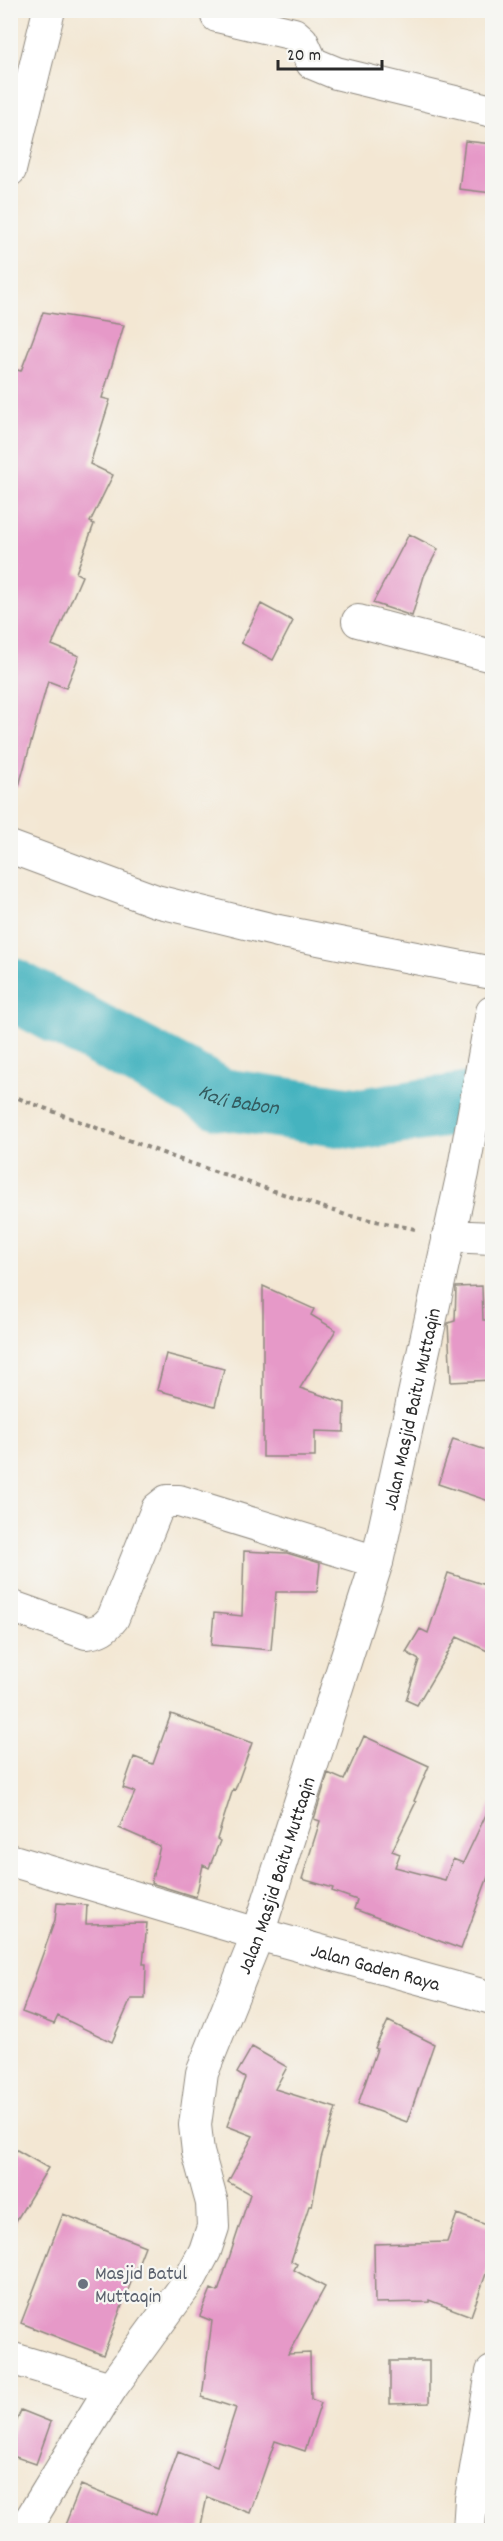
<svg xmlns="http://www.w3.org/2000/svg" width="503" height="2541" font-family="Dekko,sans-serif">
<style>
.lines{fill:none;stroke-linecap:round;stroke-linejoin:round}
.river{stroke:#44b3bf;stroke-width:62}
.building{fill:#e699c8}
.street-casing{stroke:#8f897f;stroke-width:34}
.path{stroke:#8f897f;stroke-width:4;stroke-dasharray:4.5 4.5;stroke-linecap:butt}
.street{stroke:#fff;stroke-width:32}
.worship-dot{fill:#6b7280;stroke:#f6f6f2;stroke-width:2}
.labels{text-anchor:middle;stroke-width:4.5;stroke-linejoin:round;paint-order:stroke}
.street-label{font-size:20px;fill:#2b2b2b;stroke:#f6f6f2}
.worship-label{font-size:20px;fill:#5b616d;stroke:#f6f6f2;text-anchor:start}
.water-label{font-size:21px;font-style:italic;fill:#345b5f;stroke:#f6f6f2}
</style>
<rect width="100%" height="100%" fill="#f6f6f2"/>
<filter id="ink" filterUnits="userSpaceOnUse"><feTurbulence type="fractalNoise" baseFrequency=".0167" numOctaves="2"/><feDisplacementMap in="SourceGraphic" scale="12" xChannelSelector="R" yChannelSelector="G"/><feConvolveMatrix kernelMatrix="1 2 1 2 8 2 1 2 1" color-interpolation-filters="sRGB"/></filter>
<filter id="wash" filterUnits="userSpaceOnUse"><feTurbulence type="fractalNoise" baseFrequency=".008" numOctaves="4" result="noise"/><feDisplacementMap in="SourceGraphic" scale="24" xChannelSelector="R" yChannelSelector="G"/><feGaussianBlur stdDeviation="1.35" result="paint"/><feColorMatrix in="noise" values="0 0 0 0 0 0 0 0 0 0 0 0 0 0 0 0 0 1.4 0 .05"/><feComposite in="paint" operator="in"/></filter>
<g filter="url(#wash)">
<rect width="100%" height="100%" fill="#f3e7d3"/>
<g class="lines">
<path class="river" id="s1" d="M10,988L221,1099L360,1119L492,1100"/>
</g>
<g id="blocks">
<path class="building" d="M465,141L492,144V193L459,189Z
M43,312L124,325L102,398L110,400L90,464L113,475L90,522L94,524L76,573L82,576L52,645L79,656L66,688L48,681L19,786L10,785V368L21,371Z
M409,534L438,549L424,576L412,616L373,603Z
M261,604L293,621L273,660L241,643Z
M263,1286L314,1309L311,1315L336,1330L300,1388L345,1403L344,1432L315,1431V1457H263Z
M482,1286L483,1320H492V1380L451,1382L448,1323L455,1321L456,1287Z
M166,1354L224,1369L215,1406L157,1390Z
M453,1439L492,1452V1502L438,1484Z
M244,1551L287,1553L320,1563L317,1592H276L271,1650L211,1645L214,1613L242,1616Z
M448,1573L492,1587V1653L457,1637L417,1705L406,1700L419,1660L406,1652L420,1629L428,1633Z
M171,1714L252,1743L235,1790L233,1789L217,1839L220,1841L209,1868L203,1865L196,1897L151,1883L160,1846L119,1828L135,1792L123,1788L134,1757L153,1764Z
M364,1736L429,1766L414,1801L416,1802L392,1851L400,1854L395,1867L445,1880L453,1859L463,1863L492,1802V1866L461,1949L354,1909L357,1900L332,1891L333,1888L302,1879L320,1821L314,1819L328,1773L344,1780Z
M57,1903L87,1905L86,1924L147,1923L143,1964H146L145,1999H131L112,2042L58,2016L54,2024L22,2012L55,1920Z
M388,2021L434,2044L407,2122L358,2104L377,2049L375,2048Z
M252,2047L287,2067L275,2089L336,2108L321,2158L312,2206H309L291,2261L297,2264L294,2270L325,2287L288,2354L310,2353L311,2399L321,2403L305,2451L275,2441L250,2513L207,2497L200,2530H63L81,2485L156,2515L178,2452L217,2467L236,2408L202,2397L212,2321L200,2316L211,2289L218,2292L250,2194L228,2182L253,2136L227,2126L245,2078L237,2073Z
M10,2146L48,2168L10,2231Z
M63,2214L145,2246L103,2355L21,2323Z
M457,2214L492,2227V2257L471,2316L429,2300V2302L375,2303L374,2244L447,2242Z
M390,2361H429V2403L390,2404Z
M21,2410L51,2422L36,2464L10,2455V2438Z"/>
</g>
</g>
<g filter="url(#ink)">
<use href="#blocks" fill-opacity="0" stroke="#8f897f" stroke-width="1.5"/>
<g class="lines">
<g class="street-casing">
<g id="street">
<path d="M217,16L294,34L302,41L312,63L336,73L492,111"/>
<path d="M10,170L49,10"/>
<path d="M358,621L492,656"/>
<path d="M10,847L156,901L278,931L492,973"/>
<path d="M448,1236L492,1238"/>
<path d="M10,1606L86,1633C99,1632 105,1628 113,1618L157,1509L167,1501H179L377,1562"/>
<path id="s2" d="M10,1860L258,1934L492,1998"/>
<path d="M10,2358L111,2388"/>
<path id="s3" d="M24,2530L111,2388L189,2281L205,2251L213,2227L212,2203L198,2152L195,2125L202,2073L258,1934L377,1562L463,1173L492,1012"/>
<path d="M469,2530L471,2499L492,2372"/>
</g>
</g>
<path class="path" d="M10,1095L181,1160L346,1215L415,1229"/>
<use href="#street" class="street"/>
</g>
</g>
<circle class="worship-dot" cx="83" cy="2284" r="6"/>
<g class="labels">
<g class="street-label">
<text dy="7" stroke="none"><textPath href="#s3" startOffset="1212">Jalan Masjid Baitu Muttaqin</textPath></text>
<text dy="7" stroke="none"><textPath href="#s3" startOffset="726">Jalan Masjid Baitu Muttaqin</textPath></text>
<text dy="7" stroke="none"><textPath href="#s2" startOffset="381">Jalan Gaden Raya</textPath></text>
</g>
<g class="worship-label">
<text x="95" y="2279">Masjid Batul<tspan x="95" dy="23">Muttaqin</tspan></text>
</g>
<g class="water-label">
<text dy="7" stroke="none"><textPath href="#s1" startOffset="256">Kali Babon</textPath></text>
</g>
</g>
<rect width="503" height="2541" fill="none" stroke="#f6f6f2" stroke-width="36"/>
<path d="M278 60v9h104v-9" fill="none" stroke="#2b2b2b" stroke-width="3"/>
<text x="287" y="60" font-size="18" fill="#2b2b2b" stroke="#f6f6f2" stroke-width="4.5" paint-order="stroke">20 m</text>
</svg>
